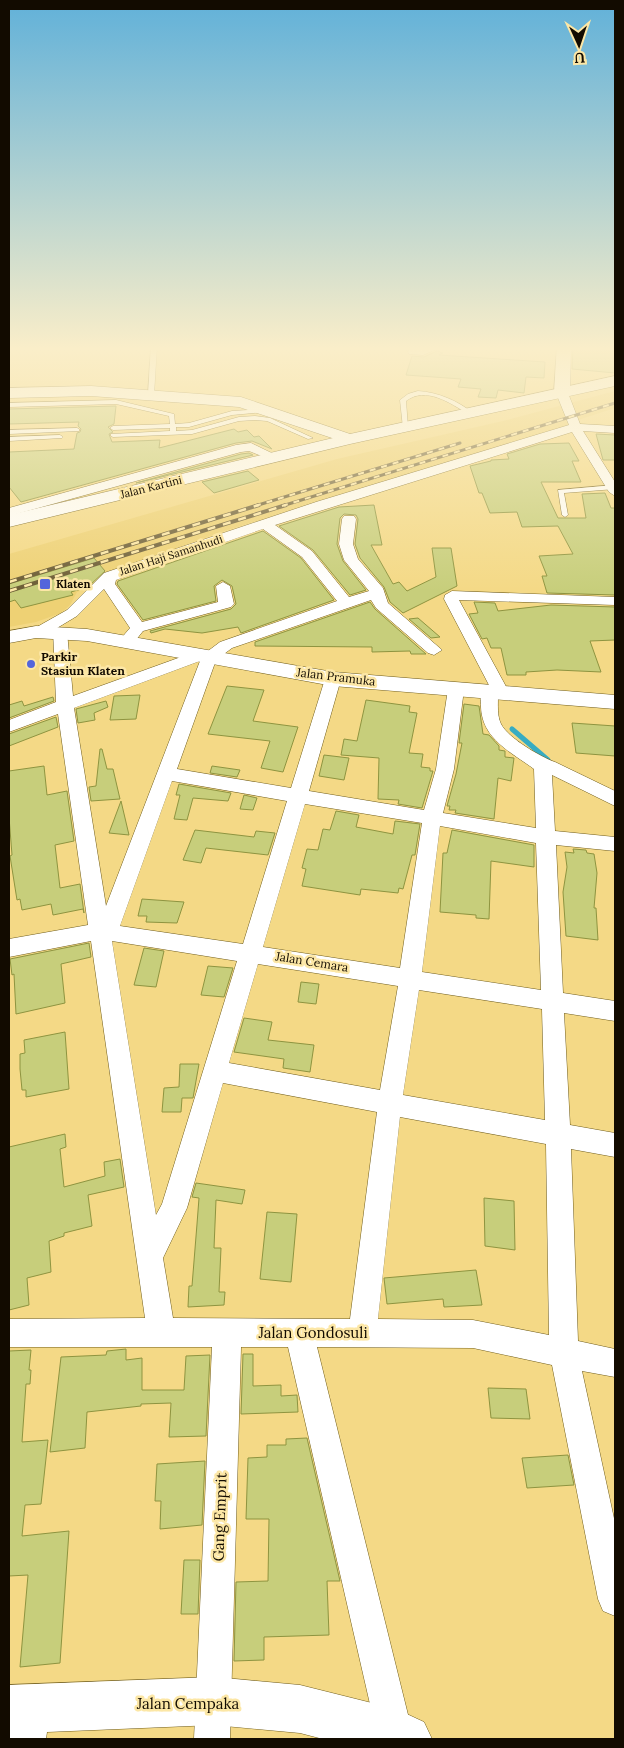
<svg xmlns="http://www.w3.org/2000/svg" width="624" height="1748" font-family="Lora,serif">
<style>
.built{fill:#eed174}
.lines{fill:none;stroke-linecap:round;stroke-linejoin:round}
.stream{stroke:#37acc2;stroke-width:5}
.building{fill:#c7ce7b;stroke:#8e9440}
.lane-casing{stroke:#715e1d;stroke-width:1}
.street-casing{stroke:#715e1d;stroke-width:1}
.secondary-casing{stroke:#715e1d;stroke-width:1}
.highway-casing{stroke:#715e1d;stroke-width:1}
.lane{fill:#fff;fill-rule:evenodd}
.street{fill:#fff;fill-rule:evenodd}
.secondary{fill:#fff;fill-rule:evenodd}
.highway{fill:#fff;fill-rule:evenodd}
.rail-far1-casing{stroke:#6b5c35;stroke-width:3}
.rail-casing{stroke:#6b5c35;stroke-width:4}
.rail-far1{stroke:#fce7a6;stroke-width:2;stroke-dasharray:6;stroke-linecap:butt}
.rail{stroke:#fce7a6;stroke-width:2.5;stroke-dasharray:8;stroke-linecap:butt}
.poi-dot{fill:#5365db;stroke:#fce7a6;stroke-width:2}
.labels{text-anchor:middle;stroke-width:5;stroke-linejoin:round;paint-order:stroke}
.far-street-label{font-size:11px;fill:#120b00;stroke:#fce7a6}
.far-poi-label{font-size:11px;font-weight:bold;fill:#120b00;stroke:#fce7a6;text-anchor:start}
.poi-label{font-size:12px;font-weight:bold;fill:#120b00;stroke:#fce7a6;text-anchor:start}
.street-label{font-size:12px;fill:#120b00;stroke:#fce7a6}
.near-street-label{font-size:15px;fill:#120b00;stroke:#fce7a6}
</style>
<rect width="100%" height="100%" fill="#f4d986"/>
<path class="built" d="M615,391V408L578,420L570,425L221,532L91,579L96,585L77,592L70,605L61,613L36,622L9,627V554L337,459L503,421Z"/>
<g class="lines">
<path class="stream" d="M512,729L548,760"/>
</g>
<path class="building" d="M573,346L615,348V373L572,369Z
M437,351L443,353L439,355L545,362L544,378L526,377L524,393L498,390L496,398L478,397L481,389L458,387L461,379L406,375L412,356L424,357Z
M116,406L114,424L108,427L113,432L109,434L112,442L160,440L159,448L234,429L238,432L247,430L254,437L259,436L272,449L252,441L236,443L21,502L9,487V452L74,449L77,433L80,432L81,429L78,426L79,422L9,424V409Z
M596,434L615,435V460H603Z
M569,443L579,461H572L581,482H541L558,518H586L582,494L605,493L611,508H615V595L547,593L542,576H547L539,556L573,554L558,526L522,527L517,512L490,513L482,493H479L470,466L491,461V460L509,459L507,454L540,444Z
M249,453L253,455L136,483L241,454Z
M248,471L259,480L214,493L202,482Z
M374,505L382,545H371L393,584L399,582L407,591L436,577L432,548H451L457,586L403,613L390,602L384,587L360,558L355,544L358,519L356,515L344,514L340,518L337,544L343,561L366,590L350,595L313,550L279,526L339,507Z
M263,531L301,558L334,600L241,633L238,627L202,633L165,629L151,633L150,631L231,609L236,604L232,586L222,580L214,586L216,601L143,620L117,584L118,581Z
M94,558L105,571L88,587L71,592L73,595L21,608L15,600L9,602V584Z
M370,602L375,609L426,654H411L410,651L372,652V647L255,646V642Z
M474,602L495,603L498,611L551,605L615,607V640L590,641L601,672L557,670L526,672V675H507L501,648H491L487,638L482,639L469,614L478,613Z
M418,618L440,637L431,638L409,619Z
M227,686L264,690L253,721L298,727L283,772L261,768L270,741L208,734Z
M140,695L136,719L110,720L114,696Z
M53,697L54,701L9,718V705L22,701L24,706Z
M366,700L410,706L409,712L417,713L409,753L423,754L421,767L430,768V771H433L422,808L398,804L399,800L378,799L379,758L341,755L344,739L357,741Z
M106,701L108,707L94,713L95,720L78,723L76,709Z
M464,704L479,706L483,734L489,735L499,746V750L505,751V757L514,758L511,781L498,778L494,819L455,813L456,810H449L450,806H447L456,774L462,743H459Z
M56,717L58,727L9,746V734Z
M572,723L615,726V756L576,753Z
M100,749H102L107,769H113L120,799L91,801L89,787L96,786Z
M324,755L349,758L344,780L319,776Z
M44,766L47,795L67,791L74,841L55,845L60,888L80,884L84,913L83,909L53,915L51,904L22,910L20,899L17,900L10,856L12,855L9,817V771Z
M212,766L240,770L237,777L210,773Z
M179,784L231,793L228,801L193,798L187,820L174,819L180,795H176Z
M244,795L257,798L253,810L240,809Z
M121,801L129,835L109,833Z
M336,811L359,815L356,827L393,834L395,821L420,824L415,855H412L403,889L399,888L398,893L361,889L360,895L302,886L306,869L302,868L307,849L318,850L323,829L330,830Z
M195,830L254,837L256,831L275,833L268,855L206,848L201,863L183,860Z
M452,830L534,845V867L491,861L489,919L476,918V915L440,912L443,853H447Z
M573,849L586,850L587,853L594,854L597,873L594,908H596L598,940L566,936L563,892L567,867L565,852L574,853Z
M142,899L184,902L177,923L146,922L147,916H138Z
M89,943L91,957L61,964L65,1003L16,1014L14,974L12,975L10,959Z
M144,948L164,951L156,987L134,985Z
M208,966L233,968L224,997L201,995Z
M301,982L319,984L316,1004L298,1002Z
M244,1018L272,1022L268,1040L314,1045L310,1072L283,1068L284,1059L234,1052Z
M65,1032L69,1089L26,1097V1090H22L20,1069V1054L25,1053L24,1040Z
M180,1064H199L193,1098H182L181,1112H162L164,1088L179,1087Z
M65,1134L66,1147L60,1149L64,1187L105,1176L104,1162L120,1159L124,1187L88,1195L92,1226L64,1233V1236L49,1241L51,1272L27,1278L29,1305L9,1310V1147Z
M196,1183L245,1190L242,1204L216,1200L214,1248H221L219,1292H225L224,1305L188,1307L189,1286H192L197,1224L199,1198L192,1197Z
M484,1198L514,1201L515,1250L485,1246Z
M267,1212L297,1214L291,1282L260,1279Z
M476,1270L482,1305L444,1307L443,1299L387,1304L384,1278Z
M126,1349V1360L142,1358V1390H184L186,1356L210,1355L206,1436L169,1437L171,1403L141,1404V1406L87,1412L85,1448L50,1452L61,1357L106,1355L107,1351Z
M31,1350L29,1370H31L30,1384H26L22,1442L48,1440L41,1504L25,1505L22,1536L69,1531L60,1663L20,1667L28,1575L9,1576V1351Z
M243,1354H253V1386L281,1385V1396L297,1395L298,1412L241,1414Z
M488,1388L526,1389L530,1419L491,1418Z
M307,1438L340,1581H327L329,1635L264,1637V1660L234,1661L236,1582L268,1581L269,1519H246L248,1458L267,1457V1445H286V1439Z
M568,1455L574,1485L527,1488L522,1458Z
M205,1461L202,1525L160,1529L161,1501H155L157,1464Z
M184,1560H200L198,1614H181Z"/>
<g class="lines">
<g class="lane-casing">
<path id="lane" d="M151,346H157L154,395L151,397L148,395Z
M418,391C438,392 458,401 473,413L468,414C450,403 426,386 406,401L408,427L403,428L400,400L408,394Z
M116,400L174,414L175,424L189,423L232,411L263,409L266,411L265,412L232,415L189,427H176V431L192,430L239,417L255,416L270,418L313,438L308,439L267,421L255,420L239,421L192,434L113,437L111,436V434L170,431V428L113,430L110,428L113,426L170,424L169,416L116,404L9,407V403Z
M77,428L79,429V431L9,434V430Z
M60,435L63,437L62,438L9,441V437Z
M615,485V489L564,493L568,515L565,517L562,515L558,490Z"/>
</g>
<g class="street-casing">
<path id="street" d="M412,346H422L420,349L443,346L423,355L409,354L408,352Z
M562,390L568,393L580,424L615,426V433L583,431L615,482V496L609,492L572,432L275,525L312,551L349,597L369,591L344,560L339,544L342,519L344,516H354L356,519L353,544L358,559L383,588L388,603L442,650L434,655L428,653L376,608L371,600L232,648L216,660L177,769L291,788L325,679L327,675H339L341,679L309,791L424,810L436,769L448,689L450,685H462L464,689L454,769L443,813L536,828L534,769C511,752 482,739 481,707C481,700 479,694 483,688L490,687L444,599L445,595L452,591L615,597V605L459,600L509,692L507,696H498C498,705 497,716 501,724C508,738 541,757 555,762L615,791V806L552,775L555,831L615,837V851L556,845L563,993L615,1001V1021L564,1013L570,1125L615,1133V1157L571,1149L578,1341L615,1349V1377L582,1371L615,1523V1616L603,1611L598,1599L552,1365L473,1348L317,1347L414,1739H378L288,1347H241L230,1739H194L212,1347H9V1319L145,1318L91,941L9,957V939L88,925L58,714L9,732V720L56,702L53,630L36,637L28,632L67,610L104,573L316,502L569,425L556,393ZM263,529L302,557L337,601L220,642L204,654L198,651L192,653L73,696L67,632L64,629L57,628L77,616L104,589L130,628L118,642L126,647L132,645L143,631L231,607L234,604L230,586L223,582L216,586L218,602L142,622L115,584L116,580ZM200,661L106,906L74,708ZM172,781L287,801L243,944L120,926ZM305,804L422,823L400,968L263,947ZM440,826L536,843L541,990L422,972ZM112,941L237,961L162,1204L156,1215ZM258,964L398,986L380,1090L229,1063ZM419,990L542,1009L545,1120L403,1095ZM223,1083L377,1112L350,1319L173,1318L163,1258L187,1208ZM400,1117L546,1144L549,1335L473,1320L378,1319Z
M251,443L280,457L274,461L249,451L241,452L9,516V508L236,445Z"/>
</g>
<g class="secondary-casing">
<path id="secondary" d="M557,346H571L570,393L562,398L554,393Z
M91,386L241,397L356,436L358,439L356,442H344L239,407L91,396L9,398V388Z
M36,626L87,629L333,672L615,695V709L333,686L87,641L36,638L9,643V631Z
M214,1677L300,1685L396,1709L424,1722L432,1739H323L300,1733L214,1725L47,1732L46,1739H9V1685Z"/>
</g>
<g class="highway-casing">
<path id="highway" d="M615,376V386L350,444L9,527V515L350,434Z"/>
</g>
<use href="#lane" class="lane"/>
<use href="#street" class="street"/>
<use href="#secondary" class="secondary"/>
<use href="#highway" class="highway"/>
<g class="rail-far1-casing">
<path id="rail-far1" d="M255,506L460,443
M282,506L615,403"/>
</g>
<g class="rail-casing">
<path id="rail" d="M9,582L259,505
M9,591L286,505"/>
</g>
<use href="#rail-far1" class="rail-far1"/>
<use href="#rail" class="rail"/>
</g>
<linearGradient id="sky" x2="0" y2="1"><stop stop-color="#61b1d9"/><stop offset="0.59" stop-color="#faeec9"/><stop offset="1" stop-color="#faeec9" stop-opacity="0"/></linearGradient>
<rect width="624" height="591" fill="url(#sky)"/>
<g class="poi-dot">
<rect x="39" y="578" width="12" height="12" rx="2.5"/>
<circle cx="31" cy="664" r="5"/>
</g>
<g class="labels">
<g class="far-street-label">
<text transform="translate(151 487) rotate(-14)" y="4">Jalan Kartini</text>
<text transform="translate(171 555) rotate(-18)" y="4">Jalan Haji Samanhudi</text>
</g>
<g class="far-poi-label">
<text x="56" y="588">Klaten</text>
</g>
<g class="poi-label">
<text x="41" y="661">Parkir<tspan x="41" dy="14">Stasiun Klaten</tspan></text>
</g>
<g class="street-label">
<text transform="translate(336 677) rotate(7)" y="4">Jalan Pramuka</text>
<text transform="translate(312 962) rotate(9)" y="4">Jalan Cemara</text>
</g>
<g class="near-street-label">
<text x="313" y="1338">Jalan Gondosuli</text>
<text transform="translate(220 1517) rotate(-88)" y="5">Gang Emprit</text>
<text x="188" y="1709">Jalan Cempaka</text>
</g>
</g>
<rect width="624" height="1748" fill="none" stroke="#120b00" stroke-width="20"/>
<g transform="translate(579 45) rotate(177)" stroke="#fce7a6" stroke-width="4" paint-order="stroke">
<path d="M0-4L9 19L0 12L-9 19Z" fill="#120b00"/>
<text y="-8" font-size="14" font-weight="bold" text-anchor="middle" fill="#120b00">U</text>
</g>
</svg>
